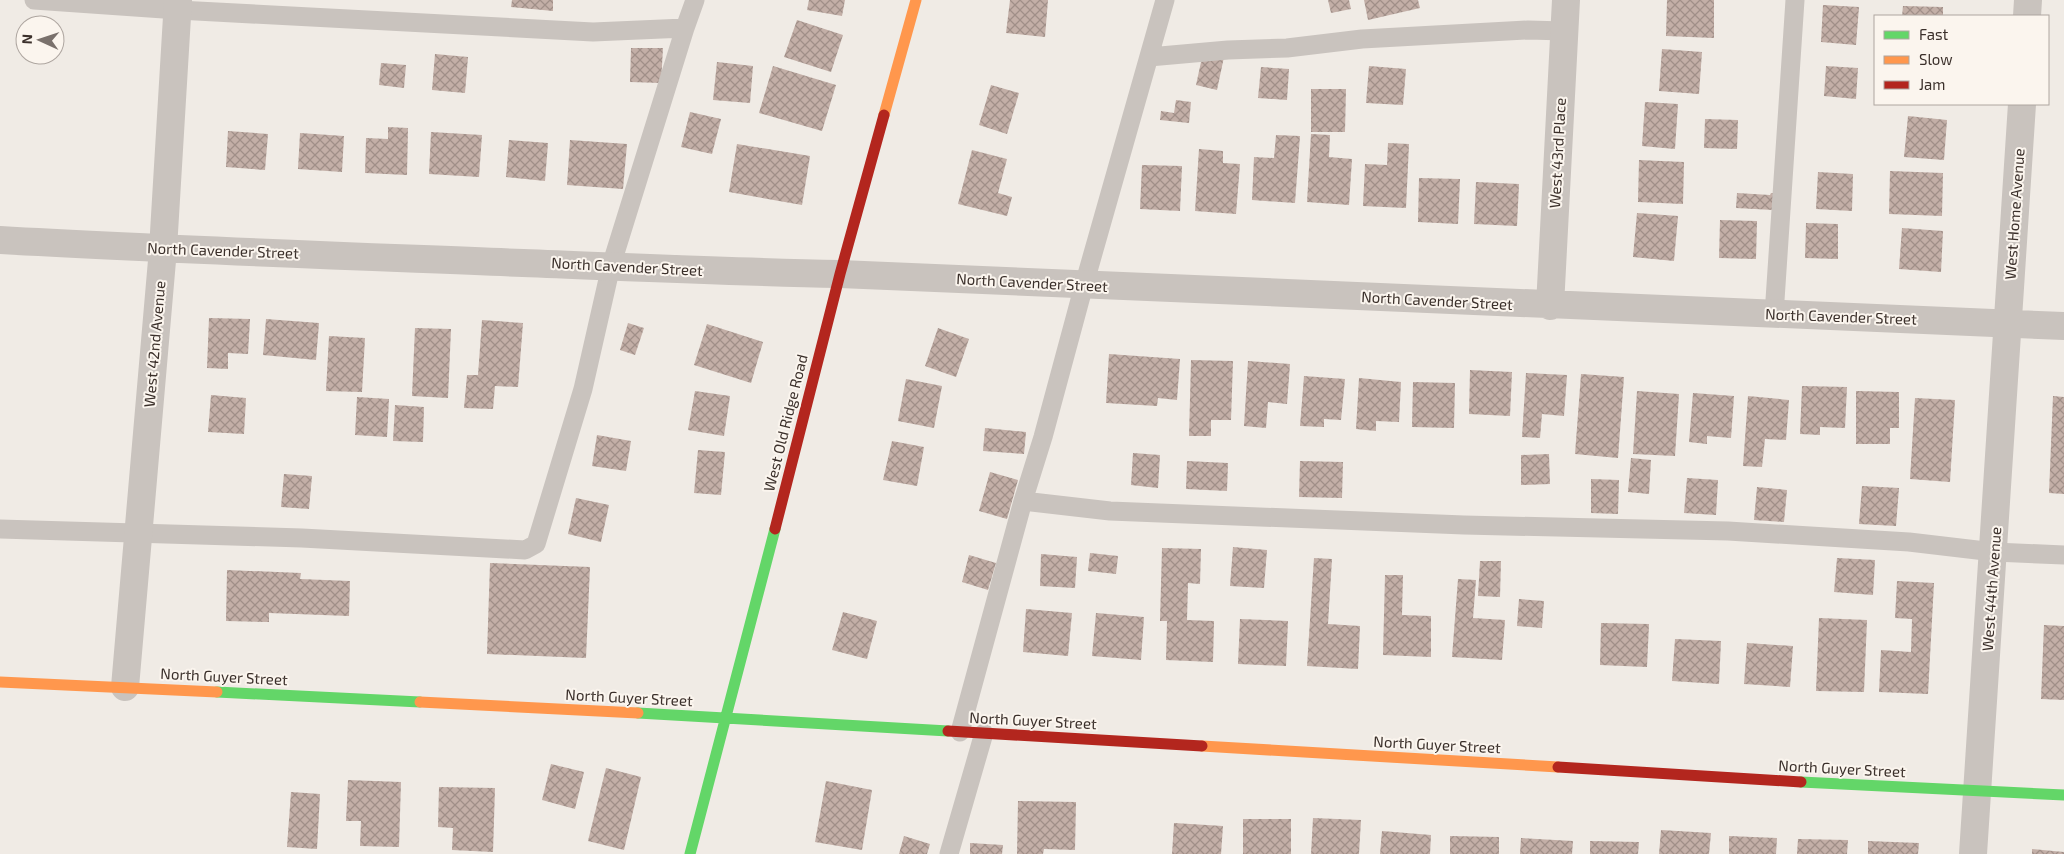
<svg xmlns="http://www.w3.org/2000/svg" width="2064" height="854" font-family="'Exo 2',sans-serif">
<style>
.building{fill:url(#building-cross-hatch)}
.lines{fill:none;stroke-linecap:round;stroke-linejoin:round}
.lane{stroke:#c9c3be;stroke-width:19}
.street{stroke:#c9c3be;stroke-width:28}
.fast{stroke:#63d668;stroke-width:11}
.slow{stroke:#ff974d;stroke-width:11}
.jam{stroke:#b3261e;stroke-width:11}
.labels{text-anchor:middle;stroke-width:4;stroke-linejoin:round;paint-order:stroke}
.street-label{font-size:15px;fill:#3b302b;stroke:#fbf5ee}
</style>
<defs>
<pattern id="building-cross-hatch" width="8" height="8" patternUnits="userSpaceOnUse" patternTransform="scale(1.25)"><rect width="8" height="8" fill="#c3afa7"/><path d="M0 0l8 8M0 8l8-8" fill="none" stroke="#a08f88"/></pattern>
</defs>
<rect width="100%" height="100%" fill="#f0ebe5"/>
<path class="building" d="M512,0H553V11L511,7Z
M809,0H845L842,16L807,10Z
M1010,0H1048L1045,37L1006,33Z
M1328,0H1349L1351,9L1331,13Z
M1364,0H1418L1420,8L1368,20Z
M1667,0H1714V38L1666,36Z
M1823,5L1859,7L1856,45L1821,42Z
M1903,6L1943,7V16H1902Z
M797,20L843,35L831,72L784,57Z
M631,48H663L661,83L630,82Z
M1662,49L1702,52L1699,94L1659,91Z
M1203,53L1224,57L1217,90L1196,85Z
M435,54L468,57L465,93L432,90Z
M717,62L753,66L750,103L713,100Z
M381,63L406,65L404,88L379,85Z
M773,66L836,85L822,131L759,113Z
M1369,66L1406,69L1403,105L1366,103Z
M1826,66L1858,68L1856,99L1824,96Z
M1261,67L1289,69L1287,100L1258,98Z
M991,85L1019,93L1007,134L979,125Z
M1311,89H1346L1345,132H1311Z
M1176,100L1191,102L1189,123L1160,120L1161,111L1174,113Z
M1645,102L1678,104L1675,149L1642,146Z
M690,112L721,119L712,154L681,147Z
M1908,116L1947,120L1944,160L1904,157Z
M1705,119L1738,120L1737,149L1704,148Z
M388,127L408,128L407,175L365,173L366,138L388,139Z
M228,131L268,134L265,170L226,167Z
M431,132L482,135L479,177L429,174Z
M300,133L344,136L342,172L298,169Z
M1311,134L1330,135L1329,157L1352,159L1349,205L1307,202Z
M1276,135L1300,136L1295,203L1252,200L1254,157L1274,158Z
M509,140L548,143L545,181L506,177Z
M570,140L627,144L623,189L567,185Z
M1388,143L1409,144L1406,208L1363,206L1365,164L1387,165Z
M737,144L810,156L802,205L729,192Z
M1199,149L1223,151V163L1240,164L1236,214L1195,211Z
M972,150L1007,159L998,193L1012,197L1007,216L958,204Z
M1639,160L1684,162L1683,204L1638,202Z
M1142,165L1182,166L1180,211L1140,209Z
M1890,171L1943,173L1942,216L1889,214Z
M1818,172L1853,174L1852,211L1816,209Z
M1419,178L1460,179L1458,224L1418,222Z
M1476,182L1519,184L1517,226L1474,224Z
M1737,193L1770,195L1771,193H1774L1773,210L1736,208Z
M1637,213L1678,216L1674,261L1633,257Z
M1720,220L1757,221L1756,259L1719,258Z
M1806,223L1838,224V259L1805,258Z
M1902,228L1943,231L1941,272L1899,269Z
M209,318L250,319L248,354L228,353V369L207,368Z
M266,319L319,323L316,360L263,355Z
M482,320L523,323L518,387L495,386L493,409L464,408L467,375H478Z
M628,323L644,328L635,355L620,350Z
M707,324L763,342L751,383L694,365Z
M415,328L451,329L448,398L412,396Z
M938,328L969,339L956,377L925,366Z
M329,336L365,338L362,392L326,391Z
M1109,354L1180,359L1177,400L1158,398L1157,406L1106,403Z
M1191,360L1233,361L1231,420H1211V436H1189Z
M1248,361L1290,364L1287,404L1268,402L1266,428L1244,426Z
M1470,370L1512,372L1510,416L1469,414Z
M1526,373L1567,375L1564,416L1542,414L1540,438L1522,437Z
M1581,374L1624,377L1618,458L1575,454Z
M1304,376L1345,379L1341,420L1324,419V427L1300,426Z
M1359,378L1401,382L1399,422L1376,421V431L1356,429Z
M906,379L942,386L934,428L898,421Z
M1413,382L1455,383L1454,428L1412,427Z
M1802,386L1847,387L1845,428L1820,427V435L1800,434Z
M695,391L730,396L724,436L688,430Z
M1637,391L1679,394L1675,456L1633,454Z
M1856,391L1899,392V428H1890V444H1856Z
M1693,393L1734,396L1731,438L1707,436V444L1689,442Z
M211,395L246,398L244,434L208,432Z
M1748,396L1789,400L1786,440L1765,439L1762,467L1743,466Z
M2053,396L2064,397V494L2049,493Z
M357,397L389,399L387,437L355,435Z
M1915,398L1955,400L1950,482L1910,479Z
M395,405L424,407L423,442L393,441Z
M985,428L1026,432L1024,454L983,451Z
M597,435L631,441L626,471L592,466Z
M892,441L924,447L917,486L883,480Z
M698,450L725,452L721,495L694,493Z
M1133,453L1160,455L1158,488L1131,485Z
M1549,454L1550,484L1521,485V455Z
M1631,458L1651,460L1649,494L1628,492Z
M1187,461L1228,463L1227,491L1186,489Z
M1300,461L1343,462L1342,498L1299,497Z
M990,472L1018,480L1007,519L979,511Z
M284,474L312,476L309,509L281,507Z
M1687,478L1718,480L1716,515L1684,513Z
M1591,479L1619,480L1618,514L1591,513Z
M1862,486L1899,488L1896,526L1859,524Z
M1757,487L1787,490L1784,522L1754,520Z
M576,498L609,505L601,542L568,534Z
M1233,547L1267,550L1264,588L1230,586Z
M1162,548L1201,549L1200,584L1188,583L1187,620L1214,621L1213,662L1166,660L1167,621H1160Z
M1090,553L1118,556L1116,574L1088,571Z
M1041,554L1077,557L1075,588L1040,586Z
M969,555L996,563L988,590L962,582Z
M1314,558L1332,559L1328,624L1360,626L1358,669L1307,666Z
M1837,558L1875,560L1873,595L1834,592Z
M1480,561H1501L1500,597L1478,596Z
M490,563L590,567L586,658L487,654Z
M227,570L301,573L300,579L350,581L349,616L269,613V622L226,621Z
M1385,575H1403L1402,615L1431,616V657L1383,655Z
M1458,579L1476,580L1473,618L1505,620L1502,660L1452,657Z
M1897,581L1934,583L1928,694L1879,692L1881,650L1911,652L1912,619L1895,618Z
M1519,599L1544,601L1542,628L1517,626Z
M1026,609L1072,613L1068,656L1023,652Z
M843,612L877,621L867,659L832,650Z
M1096,613L1144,617L1141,660L1092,656Z
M1819,618L1867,620L1864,692L1816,691Z
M1240,619L1288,621L1286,666L1238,664Z
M1601,623L1649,624L1647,667L1600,665Z
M2044,625L2064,626V700L2041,699Z
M1675,639L1721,641L1719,684L1672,681Z
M1747,643L1793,646L1790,687L1744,684Z
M551,764L584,772L575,809L542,800Z
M606,768L641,777L624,850L588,841Z
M348,780L401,782L399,847L360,846L361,821H346Z
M826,781L872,790L862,850L815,842Z
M439,787L495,788L493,852L452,850L453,828L438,827Z
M291,792L320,794L317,849L287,847Z
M1018,801L1076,802L1075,850L1044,849L1043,854H1017Z
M1313,818L1361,820L1359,854H1311Z
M1243,819H1291V854H1243Z
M1174,823L1223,826L1221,854H1172Z
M1661,830L1711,833L1709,854H1659Z
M1382,831L1431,835L1430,854H1380Z
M904,836L930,844L927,854H899Z
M1450,836L1499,837V854H1450Z
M1729,836L1777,838L1776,854H1729Z
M1521,838L1573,841L1572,854H1520Z
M1798,839L1848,840L1847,854H1797Z
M1590,841L1639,842L1638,854H1590Z
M1868,841L1919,843L1918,854H1868Z
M970,843L1003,845L1002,854H970Z
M2032,849L2064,852V854H2032Z"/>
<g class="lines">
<path class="lane" d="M34,0L178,10L593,32L685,28
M1149,57L1228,50L1287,48L1362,39L1528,30L1565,31
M1774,315L1795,0
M1023,501L1043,437L1084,285L1165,0
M0,529L302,538L525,550L536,544L583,389L611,266L685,28L695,0
M960,732L1023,501L1110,511L1464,525L1728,531L1909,542L1994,552L2064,555
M949,854L984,733"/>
<path class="street" d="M2027,16L2028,0
M0,240C174,250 349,256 523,263C629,267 734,272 840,274L2064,326
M1550,306L1566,0
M125,687L163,249L178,0
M1973,854L2022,104"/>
<path class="fast" d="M217,692L420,702
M638,713L948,731
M1801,782L2064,795
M690,854L775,529"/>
<path class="slow" d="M884,115L916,0
M0,682L217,692
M420,702L638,713
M1202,746L1558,767"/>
<path class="jam" d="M775,529L840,274L884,115
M948,731L1202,746
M1558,767L1801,782"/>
</g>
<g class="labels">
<g class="street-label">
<text transform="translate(1558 153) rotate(-87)" y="5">West 43rd Place</text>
<text transform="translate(2015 214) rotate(-86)" y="5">West Home Avenue</text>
<text transform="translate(223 251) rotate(2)" y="5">North Cavender Street</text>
<text transform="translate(627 267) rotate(3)" y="5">North Cavender Street</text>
<text transform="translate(1032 283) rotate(3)" y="5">North Cavender Street</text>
<text transform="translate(1437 301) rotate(3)" y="5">North Cavender Street</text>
<text transform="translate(1841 317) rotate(2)" y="5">North Cavender Street</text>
<text transform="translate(155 344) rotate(-85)" y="5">West 42nd Avenue</text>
<text transform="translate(786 423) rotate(-76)" y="5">West Old Ridge Road</text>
<text transform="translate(1992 589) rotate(-86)" y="5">West 44th Avenue</text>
<text transform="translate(224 677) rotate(3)" y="5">North Guyer Street</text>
<text transform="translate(629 698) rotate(3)" y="5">North Guyer Street</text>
<text transform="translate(1033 721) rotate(3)" y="5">North Guyer Street</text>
<text transform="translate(1437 745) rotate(3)" y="5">North Guyer Street</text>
<text transform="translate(1842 769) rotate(3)" y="5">North Guyer Street</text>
</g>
</g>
<rect x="1874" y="15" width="175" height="90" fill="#fbf5ee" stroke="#aea6a0"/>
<rect x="1884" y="31" width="25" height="8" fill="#63d668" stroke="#aea6a0"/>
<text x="1919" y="40" font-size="15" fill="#3b302b">Fast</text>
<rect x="1884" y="56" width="25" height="8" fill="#ff974d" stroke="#aea6a0"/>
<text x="1919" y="65" font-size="15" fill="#3b302b">Slow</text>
<rect x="1884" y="81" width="25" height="8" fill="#b3261e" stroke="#aea6a0"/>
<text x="1919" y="90" font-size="15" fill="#3b302b">Jam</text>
<g transform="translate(40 40) rotate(273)"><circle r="24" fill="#fbf5ee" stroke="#aea6a0"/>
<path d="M0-4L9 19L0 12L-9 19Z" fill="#7a716c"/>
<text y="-8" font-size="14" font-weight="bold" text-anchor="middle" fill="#3b302b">N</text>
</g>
</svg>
